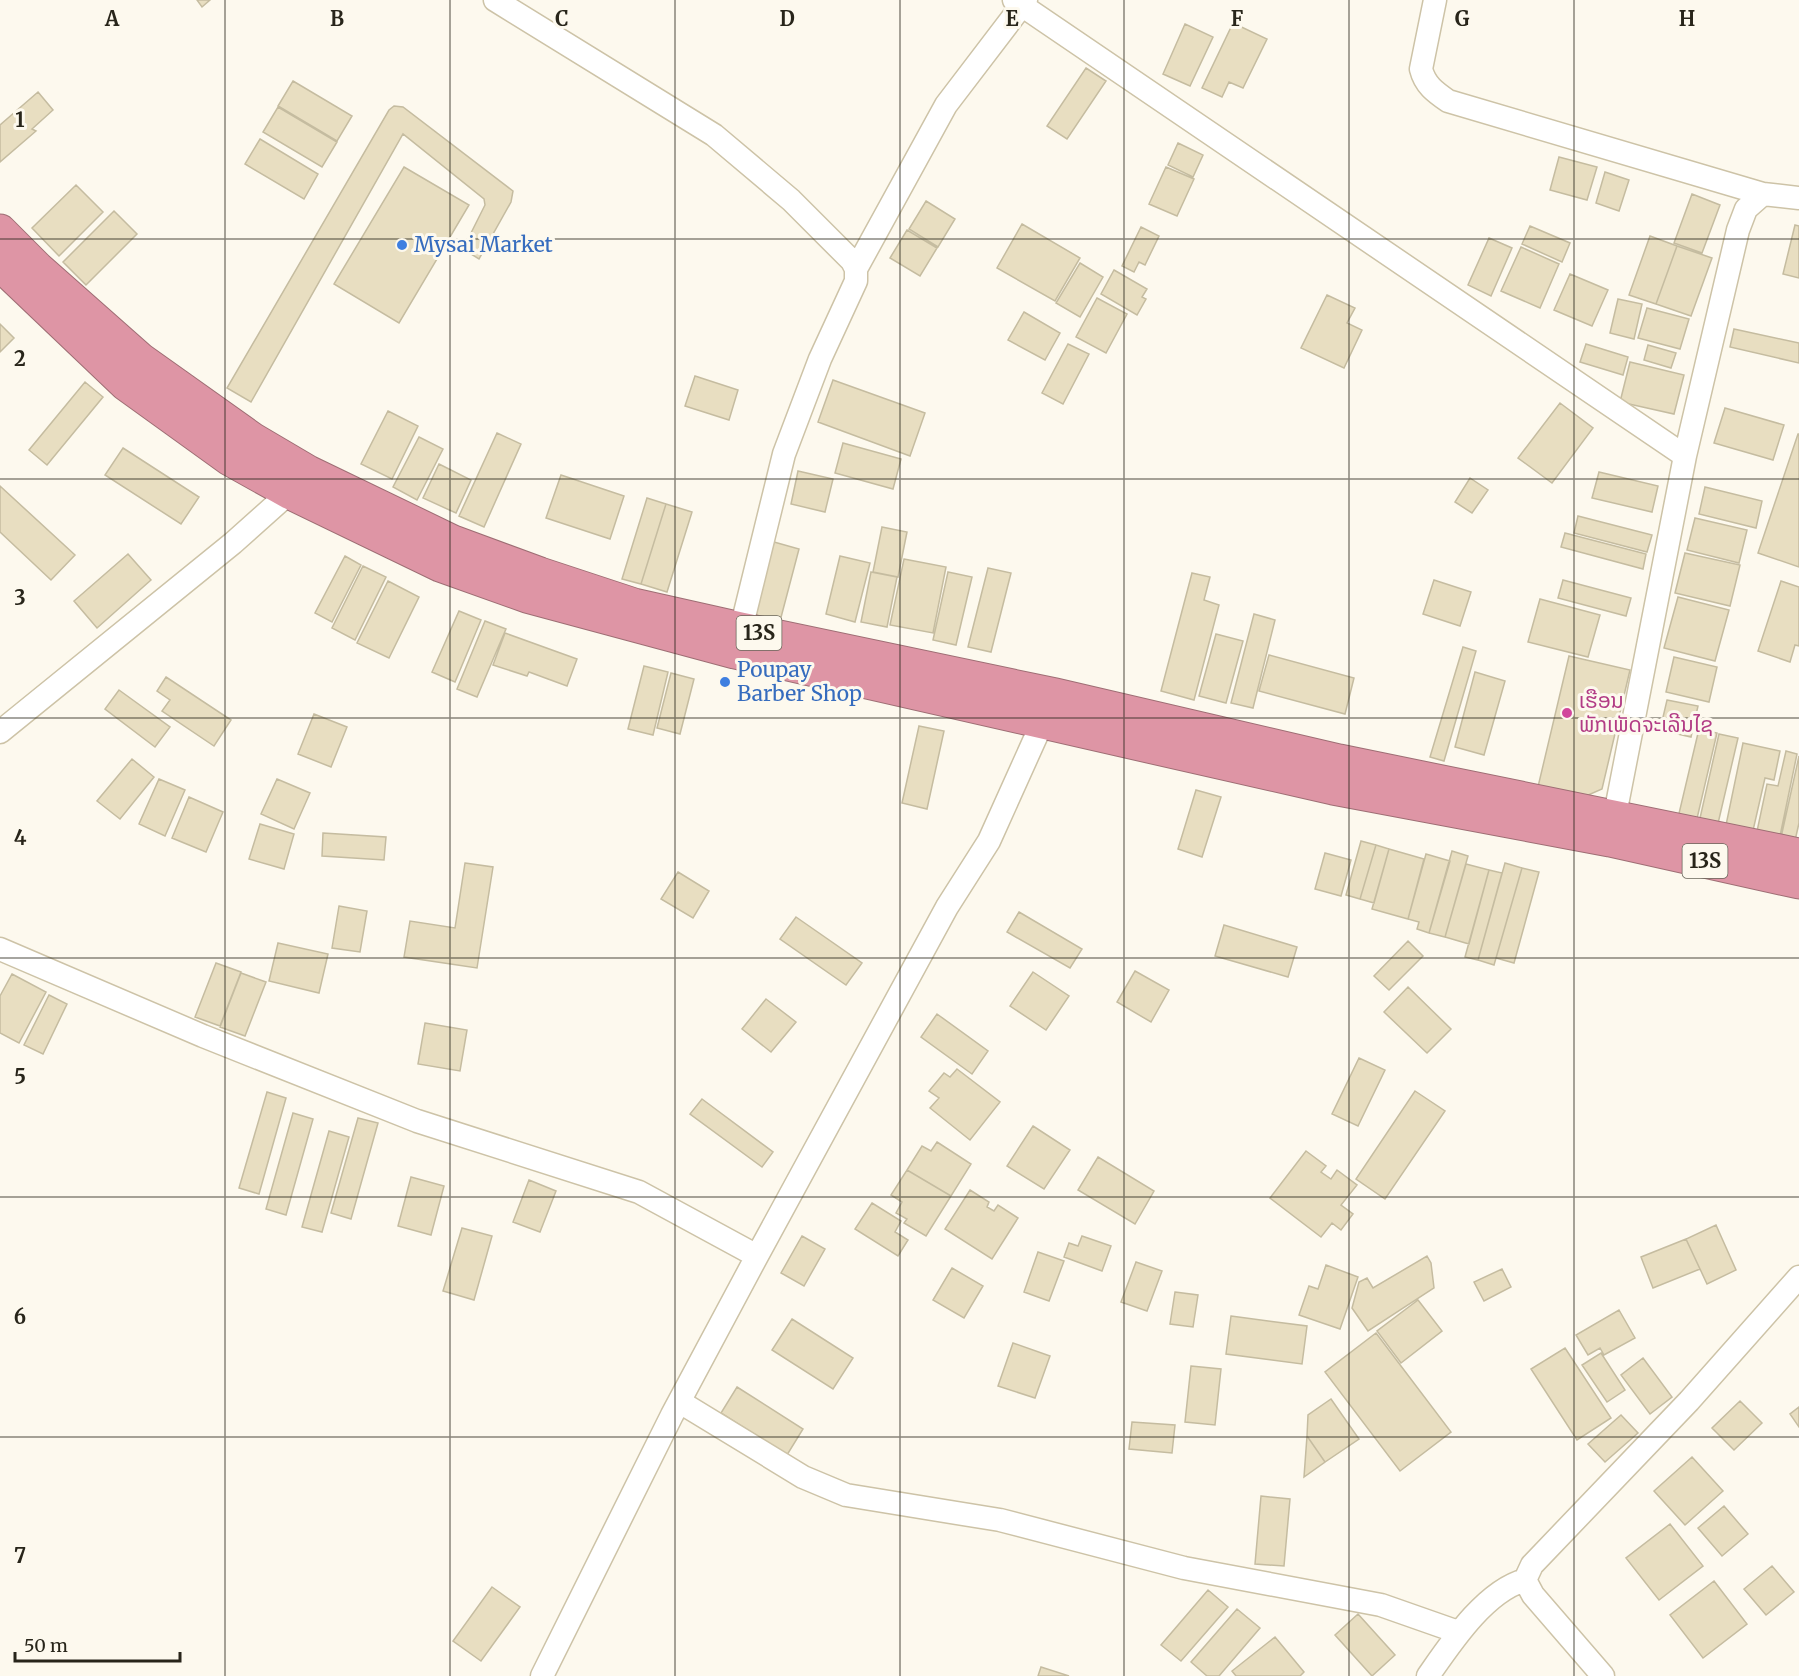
<svg xmlns="http://www.w3.org/2000/svg" width="1799" height="1676" font-family="Merriweather,'Noto Sans Lao',serif">
<style>
.building{fill:#e8dec1;stroke:#c5bca0;stroke-width:1.5}
.lines{fill:none;stroke-linecap:round;stroke-linejoin:round}
.minor-casing{stroke:#cdc3a7;stroke-width:25}
.highway-casing{stroke:#9e6e74;stroke-width:35}
.minor{stroke:#fff;stroke-width:22}
.highway{stroke:#de95a5;stroke-width:33}
.grid{fill:none;stroke:#28251a;stroke-width:1.5;stroke-opacity:0.55}
.shop-dot{fill:#3f7fe0;stroke:#fdf9ee;stroke-width:2}
.hotel-dot{fill:#d1479c;stroke:#fdf9ee;stroke-width:2}
.labels{text-anchor:middle;stroke-width:6;stroke-linejoin:round;paint-order:stroke}
.shield{fill:#fdf9ee;stroke:#68655a;stroke-width:1.5}
.shield-label{font-size:20px;font-weight:bold;fill:#28251a}
.shop-label{font-size:21px;fill:#366cbe;stroke:#fdf9ee;text-anchor:start}
.hotel-label{font-size:21px;fill:#b23c85;stroke:#fdf9ee;text-anchor:start}
.grid-label{font-size:20px;text-anchor:middle;font-weight:bold;fill:#28251a;stroke:#fdf9ee;stroke-width:6;stroke-linejoin:round;paint-order:stroke}
</style>
<rect width="100%" height="100%" fill="#fdf9ee"/>
<path class="building" d="M197,0H210L202,7Z
M1233,23L1267,39L1243,88L1229,82L1222,97L1202,88Z
M1185,24L1213,37L1190,86L1163,74Z
M1086,68L1106,81L1067,139L1047,126Z
M293,81L352,116L337,141L278,106Z
M38,92L53,110L32,129L36,131L0,162V125Z
M394,106L403,107L513,191L511,202L479,259L463,249L485,205L484,199L403,134L251,402L227,388L389,110Z
M278,107L337,142L322,167L263,132Z
M260,139L318,174L304,199L245,164Z
M1178,143L1203,155L1193,177L1168,165Z
M1559,157L1597,167L1587,200L1550,190Z
M404,167L469,205L399,323L334,284Z
M1166,167L1194,179L1177,216L1149,204Z
M1605,172L1629,180L1619,211L1596,203Z
M76,185L103,212L59,256L32,228Z
M1692,194L1720,205L1702,253L1674,243Z
M926,201L955,219L938,247L909,229Z
M114,211L137,234L86,285L63,262Z
M1022,224L1080,258L1055,301L997,268Z
M1795,225L1799,226V278L1783,274Z
M1530,226L1570,243L1562,262L1522,244Z
M1141,227L1159,236L1145,265L1139,262L1134,272L1122,266Z
M907,230L937,248L920,276L890,258Z
M1650,236L1677,246L1656,304L1629,295Z
M1489,238L1512,248L1491,296L1468,285Z
M1677,246L1712,258L1691,316L1656,304Z
M1521,247L1559,264L1540,308L1501,291Z
M1080,263L1103,277L1080,317L1056,303Z
M1114,270L1147,289L1142,297L1146,299L1137,315L1101,294Z
M1570,274L1608,290L1592,326L1554,310Z
M1327,295L1355,308L1347,323L1362,330L1344,368L1301,348Z
M1097,298L1127,314L1106,353L1076,337Z
M1618,299L1642,304L1634,339L1610,333Z
M1647,308L1689,319L1680,349L1638,338Z
M1024,312L1060,333L1045,360L1008,340Z
M0,324L14,338L0,352Z
M1734,329L1799,343V363L1730,347Z
M1068,344L1089,354L1063,404L1042,393Z
M1586,344L1628,357L1623,375L1580,362Z
M1648,345L1676,353L1671,368L1644,360Z
M1630,362L1684,375L1674,414L1620,402Z
M695,376L738,390L729,420L685,406Z
M833,380L925,413L910,456L818,422Z
M85,382L103,397L47,465L29,450Z
M1560,403L1593,428L1552,483L1518,458Z
M1725,408L1784,425L1773,460L1714,443Z
M388,411L418,426L392,479L361,464Z
M497,433L521,444L484,527L459,516Z
M1798,434H1799V567L1758,553Z
M419,437L443,449L417,500L393,487Z
M843,443L901,459L893,489L835,473Z
M123,448L199,497L181,524L105,475Z
M439,464L471,480L456,513L423,498Z
M798,471L833,479L825,512L791,504Z
M1599,472L1658,486L1652,512L1592,498Z
M561,475L624,496L610,539L546,518Z
M1470,478L1488,490L1472,513L1455,502Z
M0,486L75,555L51,580L0,532Z
M1705,487L1762,501L1756,528L1699,514Z
M647,498L666,504L641,584L622,579Z
M666,504L692,512L667,592L641,584Z
M1578,516L1652,535L1647,552L1574,533Z
M1695,518L1747,530L1739,563L1687,550Z
M882,527L907,532L898,577L873,572Z
M1565,533L1646,554L1643,569L1561,547Z
M774,542L799,549L779,625L754,618Z
M1685,553L1740,565L1730,606L1675,593Z
M128,554L151,580L97,628L74,601Z
M345,556L361,565L332,622L315,613Z
M840,556L870,563L855,622L826,614Z
M904,559L946,567L933,633L890,625Z
M363,566L386,577L355,640L332,628Z
M988,568L1011,573L991,652L968,647Z
M871,572L897,577L887,627L861,622Z
M948,572L972,577L956,645L933,640Z
M1192,573L1210,577L1204,600L1219,605L1194,700L1161,691Z
M1434,580L1471,592L1460,626L1423,614Z
M1563,580L1631,598L1626,616L1558,598Z
M388,581L419,597L389,658L357,643Z
M1781,581L1799,587V646L1795,645L1790,662L1758,651Z
M1678,597L1729,610L1715,661L1664,648Z
M1540,599L1600,615L1588,657L1528,642Z
M459,611L481,620L455,682L432,672Z
M1254,614L1275,620L1253,708L1231,703Z
M485,621L506,629L477,697L457,689Z
M505,633L577,659L567,686L529,672L527,676L493,665Z
M1216,634L1243,641L1226,703L1199,696Z
M1463,647L1476,651L1444,761L1430,757Z
M1269,655L1354,678L1345,714L1259,691Z
M1569,656L1630,670L1602,789L1577,800L1537,791Z
M1674,657L1717,667L1709,702L1666,692Z
M644,666L668,672L653,735L628,729Z
M1475,672L1505,681L1484,755L1455,747Z
M671,673L694,679L680,734L657,728Z
M166,677L231,720L214,746L162,711L170,700L157,691Z
M119,690L170,727L155,747L105,709Z
M1667,700L1698,706L1691,737L1660,730Z
M314,714L347,727L331,767L298,754Z
M919,726L944,731L927,809L902,803Z
M1699,729L1717,733L1695,827L1677,822Z
M1719,734L1738,738L1716,832L1698,827Z
M1743,743L1780,751L1774,780L1765,778L1752,835L1725,830Z
M1786,751L1797,754L1779,841L1756,836L1767,784L1778,786Z
M1799,756V823L1794,845L1780,842Z
M132,759L154,777L120,819L97,801Z
M159,779L185,790L165,836L139,824Z
M277,779L310,793L294,829L261,814Z
M1196,790L1221,797L1202,857L1178,849Z
M189,797L223,812L206,852L172,838Z
M260,824L294,834L284,869L249,859Z
M323,833L386,837L384,860L322,856Z
M1361,841L1376,845L1360,899L1346,895Z
M1376,845L1389,849L1374,903L1360,899Z
M1389,849L1424,859L1408,919L1372,909Z
M1452,851L1468,856L1445,937L1429,933Z
M1325,853L1351,860L1341,896L1315,889Z
M1426,854L1450,861L1429,933L1417,929L1419,922L1408,919Z
M465,863L493,867L477,968L404,957L410,921L455,928Z
M1505,863L1522,868L1494,965L1478,960Z
M1466,864L1489,870L1469,944L1445,937Z
M1522,868L1539,872L1514,963L1496,958Z
M1489,870L1502,873L1478,960L1465,957Z
M678,872L709,891L693,918L661,899Z
M339,906L367,911L360,952L332,948Z
M1019,912L1082,949L1070,968L1007,932Z
M796,917L862,963L846,985L780,939Z
M1224,925L1297,947L1288,977L1215,956Z
M1408,941L1423,956L1389,990L1374,976Z
M278,943L328,954L319,993L269,981Z
M216,963L241,972L220,1026L195,1017Z
M1135,971L1169,990L1151,1022L1117,1002Z
M1033,972L1069,996L1046,1030L1010,1006Z
M241,973L266,982L245,1036L220,1027Z
M12,974L46,992L19,1043L0,1033V996Z
M1408,987L1451,1029L1427,1053L1384,1012Z
M49,995L67,1004L43,1054L24,1045Z
M766,999L796,1022L771,1052L742,1029Z
M937,1014L988,1051L972,1074L921,1037Z
M425,1023L467,1030L460,1071L418,1064Z
M1359,1058L1385,1070L1358,1126L1332,1114Z
M957,1069L1000,1102L970,1140L930,1108L939,1098L929,1091L944,1073L950,1077Z
M1415,1091L1445,1111L1385,1199L1356,1179Z
M267,1092L286,1098L259,1194L239,1188Z
M702,1099L773,1152L762,1167L690,1114Z
M293,1113L313,1119L286,1215L266,1209Z
M358,1118L378,1123L351,1219L331,1213Z
M1033,1126L1070,1150L1044,1189L1007,1166Z
M329,1131L349,1137L322,1232L302,1227Z
M937,1142L971,1164L951,1196L907,1170L922,1146L931,1151Z
M1306,1151L1326,1166L1321,1172L1331,1179L1337,1170L1357,1185L1341,1205L1353,1214L1341,1230L1332,1223L1321,1237L1270,1198Z
M1098,1157L1154,1191L1135,1224L1078,1190Z
M907,1170L951,1196L926,1236L904,1223L907,1219L896,1213L902,1202L891,1195Z
M411,1177L444,1186L431,1235L398,1226Z
M529,1180L556,1191L540,1232L513,1222Z
M970,1190L989,1202L987,1207L994,1211L998,1205L1018,1218L992,1259L945,1229Z
M872,1203L901,1221L895,1232L908,1240L898,1256L855,1229Z
M1716,1225L1736,1270L1707,1284L1686,1239Z
M462,1228L492,1236L474,1300L443,1291Z
M802,1236L825,1249L804,1286L781,1273Z
M1082,1236L1111,1246L1102,1271L1064,1257L1069,1243L1078,1246Z
M1686,1239L1700,1269L1653,1288L1641,1257Z
M1038,1252L1064,1261L1049,1301L1024,1292Z
M1427,1256L1431,1263L1434,1288L1368,1331L1352,1308L1359,1282L1367,1278L1373,1288Z
M1136,1262L1162,1271L1147,1311L1121,1302Z
M1326,1265L1358,1277L1340,1329L1299,1315L1309,1286L1318,1289Z
M952,1268L983,1286L964,1318L933,1300Z
M1502,1269L1511,1287L1484,1301L1474,1282Z
M1175,1292L1198,1295L1193,1327L1170,1324Z
M1418,1300L1442,1331L1401,1363L1377,1331Z
M1619,1310L1635,1338L1604,1355L1600,1348L1588,1355L1576,1335Z
M1231,1316L1307,1326L1302,1364L1226,1354Z
M792,1319L853,1358L833,1389L772,1350Z
M1376,1333L1451,1432L1400,1471L1325,1372Z
M1013,1343L1050,1356L1035,1398L998,1386Z
M1565,1348L1611,1418L1577,1440L1531,1369Z
M1601,1353L1625,1390L1607,1402L1582,1365Z
M1643,1358L1672,1397L1650,1414L1621,1375Z
M1191,1366L1221,1369L1215,1425L1185,1422Z
M737,1387L803,1429L787,1455L721,1413Z
M1331,1399L1359,1439L1325,1462L1307,1436L1308,1415Z
M1740,1401L1762,1423L1734,1450L1712,1428Z
M1799,1407V1427L1790,1414Z
M1621,1415L1638,1433L1605,1462L1588,1444Z
M1132,1422L1175,1425L1172,1453L1129,1449Z
M1307,1436L1325,1462L1304,1477Z
M1692,1457L1723,1491L1685,1525L1654,1491Z
M1261,1496L1290,1499L1284,1566L1255,1564Z
M1724,1506L1748,1534L1722,1556L1698,1528Z
M1670,1524L1703,1566L1659,1600L1626,1558Z
M1772,1566L1794,1592L1766,1615L1744,1589Z
M1714,1581L1747,1624L1703,1658L1670,1615Z
M492,1587L520,1607L481,1661L453,1641Z
M1208,1590L1228,1607L1181,1661L1161,1645Z
M1237,1609L1260,1628L1219,1676H1207L1191,1662Z
M1358,1614L1395,1655L1372,1676L1335,1635Z
M1275,1637L1304,1672L1300,1676H1236L1232,1671Z
M1041,1667L1069,1676H1038Z"/>
<g class="lines">
<g class="minor-casing">
<path id="minor" d="M495,0L714,135L791,200L852,261L856,269
M1014,0L1685,456
M1435,0L1421,69C1425,85 1435,92 1448,101L1763,194
M741,629L784,454L820,359L856,281V269L946,105L1026,0
M0,732L233,543L299,484
M1612,830L1685,456L1738,230L1746,209L1763,194L1799,198
M0,949L203,1036L417,1121L639,1192L757,1256
M680,1402L803,1477L846,1495L1000,1520L1184,1568L1381,1605L1458,1632
M1525,1580L1533,1595L1603,1676
M542,1676L672,1415L757,1256L947,907L989,841L1048,710
M1428,1676C1451,1643 1485,1591 1525,1580L1532,1565L1689,1401L1799,1277"/>
</g>
<g class="highway-casing">
<path id="highway" d="M0,231L37,268L141,360L252,439L308,472L453,542L540,574L634,605L741,629L1055,695L1339,761L1799,855
M0,264L126,384L230,459L291,493L440,565L527,596L735,652L1333,788L1610,840L1799,882"/>
</g>
<use href="#minor" class="minor"/>
<use href="#highway" class="highway"/>
</g>
<path class="grid" d="M225,0V1676M450,0V1676M675,0V1676M900,0V1676M1124,0V1676M1349,0V1676M1574,0V1676M0,239H1799M0,479H1799M0,718H1799M0,958H1799M0,1197H1799M0,1437H1799"/>
<g class="shop-dot">
<circle cx="402" cy="245" r="6"/>
<circle cx="725" cy="682" r="6"/>
</g>
<circle class="hotel-dot" cx="1567" cy="713" r="6"/>
<g class="labels">
<g class="shield">
<rect x="736.5" y="616" width="45" height="34" rx="4.5"/>
<rect x="1682.5" y="844" width="45" height="34" rx="4.5"/>
</g>
<g class="shield-label">
<text x="759" y="640">13S</text>
<text x="1705" y="868">13S</text>
</g>
<g class="shop-label">
<text x="414" y="252">Mysai Market</text>
<text x="737" y="677">Poupay<tspan x="737" dy="24">Barber Shop</tspan></text>
</g>
<g class="hotel-label">
<text x="1579" y="708">ເຮືອນ<tspan x="1579" dy="24">ພັກເພັດຈະເລີນໄຊ</tspan></text>
</g>
</g>
<g class="grid-label">
<text x="112" y="26">A</text>
<text x="337" y="26">B</text>
<text x="562" y="26">C</text>
<text x="787" y="26">D</text>
<text x="1012" y="26">E</text>
<text x="1237" y="26">F</text>
<text x="1462" y="26">G</text>
<text x="1687" y="26">H</text>
<text x="20" y="127">1</text>
<text x="20" y="366">2</text>
<text x="20" y="605">3</text>
<text x="20" y="845">4</text>
<text x="20" y="1084">5</text>
<text x="20" y="1324">6</text>
<text x="20" y="1563">7</text>
</g>
<path d="M15 1652v9h165v-9" fill="none" stroke="#28251a" stroke-width="3"/>
<text x="24" y="1652" font-size="18" fill="#28251a" stroke="#fdf9ee" stroke-width="4.5" paint-order="stroke">50 m</text>
</svg>
